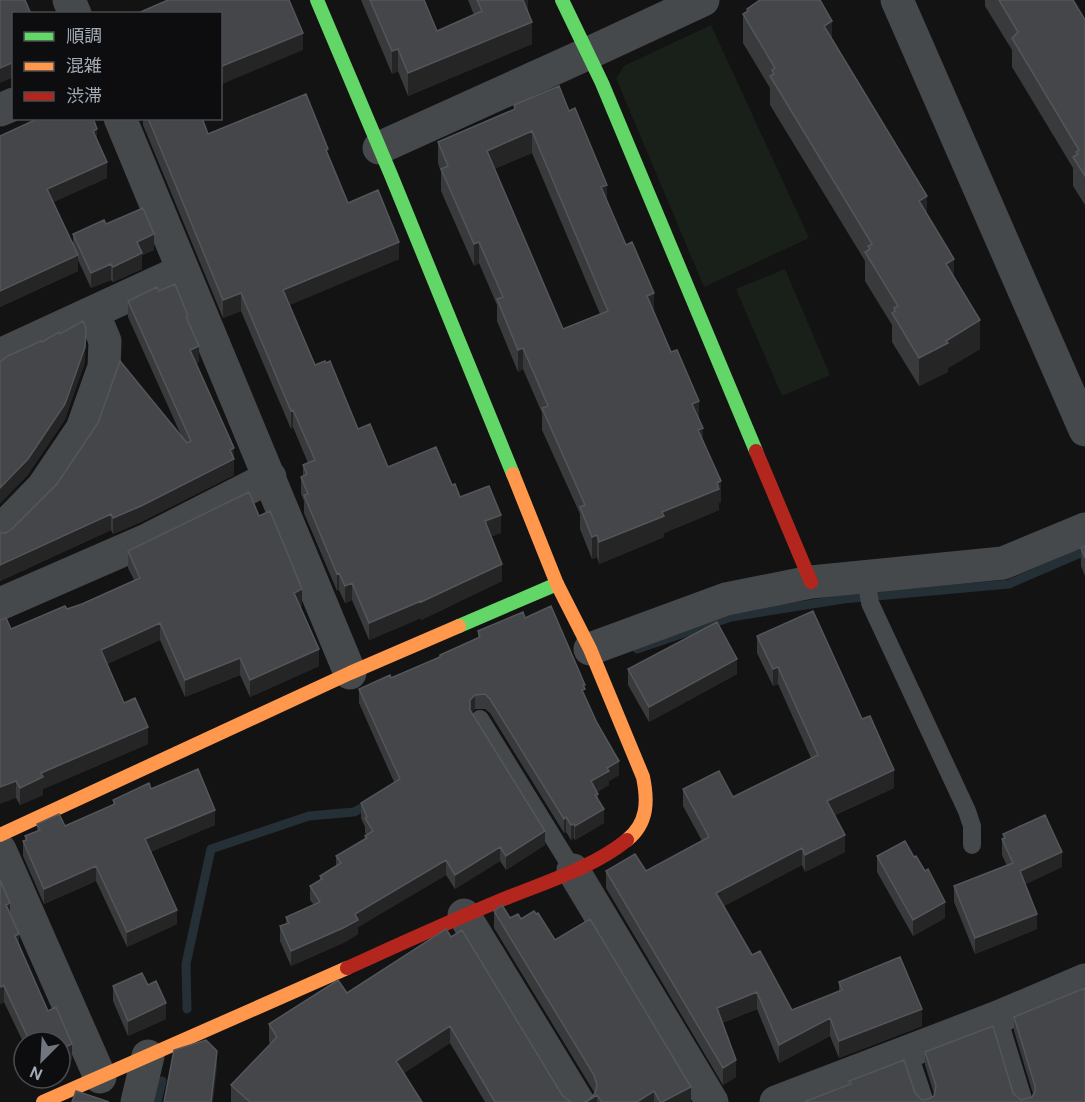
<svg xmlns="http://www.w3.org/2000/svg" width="1085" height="1102" viewBox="0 0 1085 1102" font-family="'DM Sans','Noto Sans JP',sans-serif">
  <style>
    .green { fill: #192019 }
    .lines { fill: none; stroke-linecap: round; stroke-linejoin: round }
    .stream { stroke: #253036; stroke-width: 9 }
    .lane { stroke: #46494c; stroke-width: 18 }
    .street { stroke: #46494c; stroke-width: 33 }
    .fast { stroke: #63d668; stroke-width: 14 }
    .slow { stroke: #ff974d; stroke-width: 14 }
    .jam { stroke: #b3261e; stroke-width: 14 }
    .wall { fill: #393a3c; fill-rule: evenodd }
    .shaded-wall { fill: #252526 }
    .building { fill: #444649; stroke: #53565a; stroke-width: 1.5; fill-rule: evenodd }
  </style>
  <rect width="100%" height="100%" fill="#131313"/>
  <path class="green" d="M711,25L809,238L704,287L616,78L624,66Z
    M785,269L830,375L782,396L736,289Z"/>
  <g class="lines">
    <path class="stream" d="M637,649L731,617L843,599L1009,584L1085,551
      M187,1009L186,964L211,849L309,816L354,812L369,804
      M157,1102L162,1081"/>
    <path class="lane" d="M866,577L870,603L967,811L972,826V845
      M480,719L573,870
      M998,1017L1024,1102
      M908,1051L925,1102"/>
    <path class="street" d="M69,0L75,14
      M897,0L1085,430
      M0,110L14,104
      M120,118L350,673
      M379,148L589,53L703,0
      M0,355L182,271
      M0,531L43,487L82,429L104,367L105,341L93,312
      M0,604L149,539L270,477
      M590,649L726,599L811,582L1003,563L1085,529
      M0,850L100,1077
      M573,870L712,1102
      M464,915L578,1102
      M137,1102L148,1056
      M776,1102L998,1017L1085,980"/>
    <path class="fast" d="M317,0L391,175L513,474
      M562,0L602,83L756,451
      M459,626L557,584"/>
    <path class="slow" d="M513,474L557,584L590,649L643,777C648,801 648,823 627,840
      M0,835L350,673L459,626
      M43,1102L347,968"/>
    <path class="jam" d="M756,451L811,582
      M347,968C398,945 448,922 499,901C540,884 593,868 627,840"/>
  </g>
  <path class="wall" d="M361,0H424L437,31L474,15L468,0H528V11L532,44L408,96L398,71L392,74Z
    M985,0H1074V2L1085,20V205L1073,186V168L1012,67V50L985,6Z
    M747,9L832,39L927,215L954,277L980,349L948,368V372L919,386L892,342V325L865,281V261L770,105V88L743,43V14L747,12Z
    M514,105L607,201L699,419L703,439L721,503H719V510L664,533V537L599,564L597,557L592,559L580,529V514L542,430V413L523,369L518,372L497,321V305L479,263L474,266L441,191V172L438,163V142L514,110ZM532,153L600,314L563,329L494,169Z
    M143,118H202L208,134L328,156L348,203L399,259L289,305L315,365L358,429L388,467L452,485L460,497L501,533L491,536L502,581L421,620V618L369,640L352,600L345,603L339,590L337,591L304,513V501L301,494V477L303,476V465L308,463L293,427L291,429L241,311L223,318L143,125Z
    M0,136L97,140L107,178L53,202L73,244V234L106,224L154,250L142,255V269L113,282L111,280L91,288L78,260V271L0,307Z
    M159,291L188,322L199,362L196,363L234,464V475L141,522L113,534L111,530L0,581V533H6L181,435L128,317V301Z
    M259,516L302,606L300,607L319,666L250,697L240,675L185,697L160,640L107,664L124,703L148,744L43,789V795L20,805L16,798L11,629L82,604L134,580L128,568V551Z
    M1085,546V576L1081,566V548Z
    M525,618L585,697L619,775L609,781V785L597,792L604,823L575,840L574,838L571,840L566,832L564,833L490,713L485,709H475L472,712L545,845L506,870L500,861L455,889L446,875L358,927V934L343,943L291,966L280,941V926L286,924V917L314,905L310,900V886L320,880V876L336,866V856L365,838V836L366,835L365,832V827L361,818V803L394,782L359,703V689L391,678L440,657V655L478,638V631Z
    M757,636L862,719L894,788L835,815L845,852L805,872L802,865L724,906L752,955L792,1010L839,991V982L922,1026L839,1058L830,1036L779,1063L757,1009L722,1023L736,1077L723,1085L606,888V871H646L702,841L683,806V789L733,797L811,758L778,684L773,686L757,653Z
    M628,669L737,674L649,722L628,685Z
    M151,789L215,825L150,852L177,924L127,947L96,881L44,904L23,856V841L25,840V836L37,831V824L65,826L113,805V800Z
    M1003,834L1062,867L1025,884L1037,929L975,954L954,902V886L1007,866L1002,855V839H1003Z
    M877,856L945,918L913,936L877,872Z
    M494,911L510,918L521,919L555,940L691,1102H584L588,1101L594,1094V1092L494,928Z
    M10,914L19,944L48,1011L72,1060L60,1042H24V1044L4,1002L0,1004Z
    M446,929L562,1095L569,1101L572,1102H485L450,1043L404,1073L422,1102H231V1085L270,1044L269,1041V1024L347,993Z
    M148,985L166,1019L128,1036L113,1001V986Z
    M1014,1017L1085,1102H804L849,1085V1081L915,1093L922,1100L929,1099L934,1096V1094L925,1065V1052L1013,1093L1021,1100L1032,1097L1033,1094L1014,1031Z"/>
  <path class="shaded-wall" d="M522,0H528V17Z
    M832,21V50L824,26Z
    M532,22V44L408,96V73Z
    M303,33V50L220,85V67Z
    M398,49V71L392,74V51Z
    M14,62V77L0,83V68Z
    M97,129V145L93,131Z
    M532,131V153L487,172V151Z
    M107,162V178L47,205V189Z
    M607,185V206L601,187Z
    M927,196V225L919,201Z
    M154,234V250L142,255V269L113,282V267L137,242Z
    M399,242V259L283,308V290Z
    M479,242V263L474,266V244Z
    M78,255V271L0,307V291Z
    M954,259V288L946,264Z
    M111,264V280L91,288V273Z
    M241,293V311L223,318V300Z
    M654,293V315L647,296Z
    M980,320V349L948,368V372L919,386V358Z
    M86,328L85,363L65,420L28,475L0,504V488Z
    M199,346V362L190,366V350Z
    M523,348V369L518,372V350Z
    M699,401V422L692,404Z
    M293,410V427L291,429V411Z
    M703,428V449L698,430Z
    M234,448V475L141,522L113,534V518Z
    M721,481V503H719V510L664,533V537L599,564V542L662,512Z
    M111,514V530L0,581V565Z
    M501,515V533L485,539V521Z
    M597,535V557L592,559V537Z
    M502,564V581L421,620V602Z
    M339,573V590L337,591V574Z
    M352,583V600L345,603V586Z
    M302,589V606L294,610V593Z
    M421,601V618L369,640V623Z
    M160,623V640L101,667V650Z
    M319,649V666L250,697V680Z
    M240,658V675L185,697V680Z
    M737,659V674L649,722V707Z
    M778,667V684L773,686V669Z
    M475,695V709L470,714V700Z
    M148,727V744L43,789V795L20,805V788L41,773Z
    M619,761V775L609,781V785L591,796V781L607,768Z
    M894,770V788L827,818V801Z
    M16,781V798L0,804V787Z
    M604,809V823L575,840V826Z
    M215,810V825L145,854V839Z
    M566,817V832L564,833V819Z
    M574,824V838L571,840V825Z
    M545,831V845L506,870V856Z
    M845,835V852L805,872V855Z
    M500,847V861L455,889V875Z
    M802,848V865L716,910V893Z
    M1062,852V867L1020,887V871Z
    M446,860V875L358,927V934L343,943L291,966V951Z
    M96,866V881L44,904V889Z
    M945,902V918L913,936V920Z
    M10,903V919L6,905Z
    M177,910V924L127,947V932Z
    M1037,914V929L975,954V938Z
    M19,934V951L15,936Z
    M4,986V1002L0,1004V987Z
    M757,992V1009L717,1025V1008Z
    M166,1003V1019L128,1036V1021Z
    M922,1009V1026L839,1058V1041Z
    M830,1018V1036L779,1063V1045Z
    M450,1026V1043L396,1078V1061Z
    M72,1044V1060L60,1066V1050Z
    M217,1051V1068L213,1102H211Z
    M736,1060V1077L723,1085V1068Z
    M691,1087V1102H662Z
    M654,1091V1102H637Z
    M597,1095V1102H586Z"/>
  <path class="building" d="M0,0H25L31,14H14V62L0,68Z
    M168,0H289L303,33L220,67V14H136Z
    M370,0H424L437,31L482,11L477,0H523L532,22L408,73L398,49L392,51Z
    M760,0H820L832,21L824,26L927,196L919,201L954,259L946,264L980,320L946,341L948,343L919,358L892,313L895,311L894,308L898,306L865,252L870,249L868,246L872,244L770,76L774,74L772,70L775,68L743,14L748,11L747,9Z
    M999,0H1073L1085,20V176L1073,157L1078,154L1076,152L1079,150L1012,38L1018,32Z
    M559,86L569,111L575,108L607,185L601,187L626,245L632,242L654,293L647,296L671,352L677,350L699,401L692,404L703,428L698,430L721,481L717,483L719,489L662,512L664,516L599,542L597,535L592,537L580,507L585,505L542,408L548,406L523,348L518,350L497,299L503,297L479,242L474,244L441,169L448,166L438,142L515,109L514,105ZM532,131L608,311L563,329L487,151Z
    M306,94L328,149L326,150L348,203L378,190L399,242L283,290L315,365L325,361L326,363L330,361L358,429L370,424L388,467L436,447L452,485L455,484L460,497L489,486L501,515L485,521L502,564L421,602V601L369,623L352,583L345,586L339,573L337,574L304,495L308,494L301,477L307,474L303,465L315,460L293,410L291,411L241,293L223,300L148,118H202L208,134Z
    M39,118H93L97,129L93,131L107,162L47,189L78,255L0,291V136Z
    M143,208L154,234L137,242L142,253L113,267L111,264L91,273L73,234L104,220L106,224Z
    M175,284L188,316L186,317L199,346L190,350L234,448L230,450L234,459L141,506L113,518L111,514L0,565V533H6L13,528L57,484L98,423L120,361L187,443L191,441L128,301L157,287L159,291Z
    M83,321L86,328L85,347L65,404L28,459L0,488V362L8,356L41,341L42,342L59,332L60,334Z
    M249,492L259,516L270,511L302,589L294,593L319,649L250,680L240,658L185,680L160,623L101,650L124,703L135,698L148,727L41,773L43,777L20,788L16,781L0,787V620L6,618L11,629L65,606L67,609L82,604L140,578L128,551Z
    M1085,546V558L1081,548Z
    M551,606L585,685H583L585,689L582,690L597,723L619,761L607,768L609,771L591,781L598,794L595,795L604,809L575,826L574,824L571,825L566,817L564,819L490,699L485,694L475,695L470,700V710L545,831L506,856L500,847L455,875L446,860L355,914L358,920L343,928L291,951L280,926L289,923L286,917L320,902L310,886L322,879L320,876L341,863L336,856L367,838L365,836L373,831L365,818L367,817L361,803L400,779L359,689L390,675L391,678L440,657V655L480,637L478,631L523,612L525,618Z
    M813,611L862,719L870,716L894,770L827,801L845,835L805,855L802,848L716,893L752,955L760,951L792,1010L842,990L839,982L900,957L922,1009L839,1041L830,1018L779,1045L757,992L717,1008L736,1060L723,1068L606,871L635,854L646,871L709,837L683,789L719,771L733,797L818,755L778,667L773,669L757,636Z
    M717,622L737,659L649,707L628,669Z
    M198,769L215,810L145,839L177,910L127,932L96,866L44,889L23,841L27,840L25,836L40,830L37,824L59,814L65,826L115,804L113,800L149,783L151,789Z
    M1045,815L1062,852L1020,871L1037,914L975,938L954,886L1013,863L1002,839L1005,838L1003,834Z
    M905,841L914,857L916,856L925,871L928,869L945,902L913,920L877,856Z
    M0,880L10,903L6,905L19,934L15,936L48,1011L56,1007L72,1044L60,1050V1042H30L4,986L0,987Z
    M502,905L510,918L518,914L521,919L534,911L536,914L538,913L555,940L590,919L691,1087L662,1102H660L654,1091L637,1102H602L597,1095L586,1102H584L588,1101L595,1093L597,1085L594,1075L494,911Z
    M446,929L451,937L462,930L562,1095L569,1101L572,1102H495L450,1026L396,1061L422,1102H250L231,1085L277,1037L269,1024L338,980L347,993Z
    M142,973L148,985L156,981L166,1003L128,1021L113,986Z
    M1085,988V1102H804L851,1084L849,1081L904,1060L915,1093L922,1100L929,1099L934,1096L936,1086L925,1052L993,1026L1013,1093L1021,1100L1032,1097L1035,1092V1086L1014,1017Z
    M206,1040L217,1051L211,1102H164L174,1050Z
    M76,1091L109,1102H72Z"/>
  <rect x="12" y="12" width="210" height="108" fill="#0d0d0f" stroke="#494c52" stroke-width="1.5"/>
  <rect x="24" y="32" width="30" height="9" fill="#63d668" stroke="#494c52" stroke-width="1.5"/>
  <text x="66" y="42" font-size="18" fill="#a2abb6">順調</text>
  <rect x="24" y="62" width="30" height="9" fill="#ff974d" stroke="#494c52" stroke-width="1.5"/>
  <text x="66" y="72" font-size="18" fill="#a2abb6">混雑</text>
  <rect x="24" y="92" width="30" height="9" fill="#b3261e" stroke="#494c52" stroke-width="1.5"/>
  <text x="66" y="102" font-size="18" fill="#a2abb6">渋滞</text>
  <g transform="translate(42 1060) rotate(204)"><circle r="28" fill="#0d0d0f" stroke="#494c52" stroke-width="1.5"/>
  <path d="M0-4.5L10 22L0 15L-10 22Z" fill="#70767d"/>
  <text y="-9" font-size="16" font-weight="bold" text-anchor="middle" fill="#a2abb6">N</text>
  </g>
</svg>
